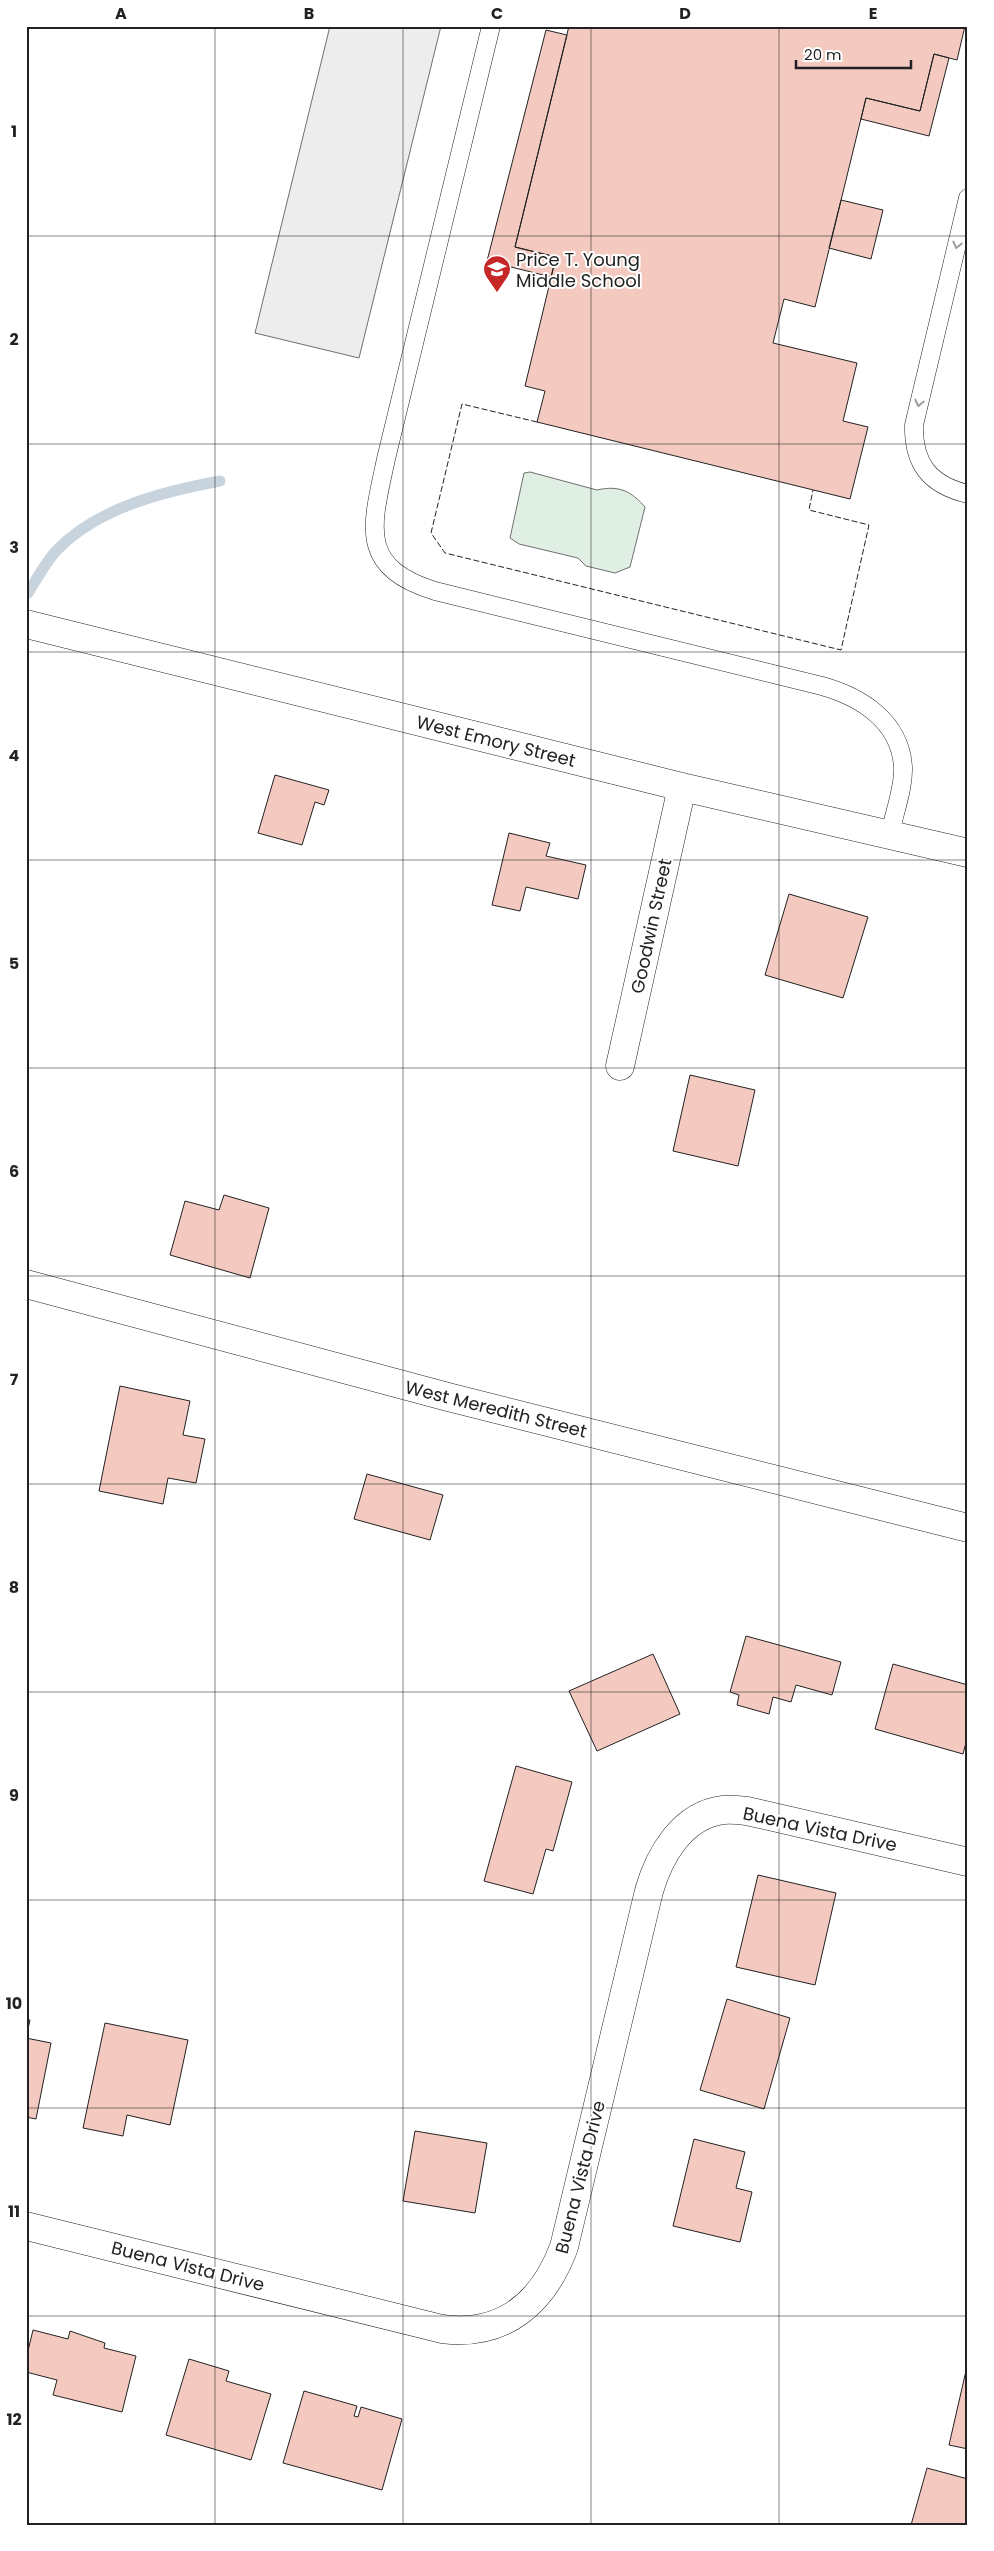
<svg xmlns="http://www.w3.org/2000/svg" width="994" height="2551" viewBox="0 0 994 2551" font-family="Poppins,sans-serif">
  <style>
    .green { fill: #e0efe3; stroke: #6f6f6f }
    .parking { fill: #ededed; stroke: #6f6f6f }
    .lines { fill: none; stroke-linecap: round; stroke-linejoin: round }
    .stream { stroke: #c7d3dd; stroke-width: 11 }
    .building { fill: #f3c9c0; stroke: #222 }
    .service-casing { stroke: #222; stroke-width: 19 }
    .minor-casing { stroke: #222; stroke-width: 29 }
    .service { stroke: #fff; stroke-width: 18 }
    .minor { stroke: #fff; stroke-width: 28 }
    .fence { stroke: #222; stroke-width: 1; stroke-dasharray: 6 2.5; stroke-linecap: butt }
    .oneway { stroke: #9c9c9c }
    .grid { fill: none; stroke: #222; stroke-width: 1; stroke-opacity: 0.55 }
    .labels { text-anchor: middle; dominant-baseline: central; stroke-width: 4; stroke-linejoin: round; paint-order: stroke }
    .poi-label { font-size: 18px; fill: #222; stroke: #fff; text-anchor: start }
    .street-label { font-size: 18px; fill: #222; stroke: #fff }
    .neatline { fill: none; stroke: #222; stroke-width: 2 }
    .grid-label { font-size: 16px; text-anchor: middle; font-weight: bold; fill: #222 }
  </style>
  <rect width="100%" height="100%" fill="#fff"/>
  <path class="green" d="M530,472L597,490C619,485 631,491 645,507L630,567L615,573L586,566L578,558L519,544L510,538L524,473Z"/>
  <path class="parking" d="M330,26H441L359,358L255,333Z"/>
  <g class="lines">
    <path class="stream" d="M28,593C37,579 46,561 58,549C99,507 166,491 220,481"/>
  </g>
  <path class="building" d="M569,26H965L957,60L934,54L920,111L866,98L815,307L784,299L773,343L857,363L843,421L868,427L850,499L537,422L545,391L525,386L556,257L515,247Z
    M546,30L567,35L515,247L556,257L551,277L487,261Z
    M934,54L949,58L929,136L861,119L866,98L920,111Z
    M841,200L883,210L871,259L829,248Z
    M275,775L329,790L324,805L315,802L302,845L258,833Z
    M509,833L550,843L546,856L586,865L578,899L526,887L520,911L492,905Z
    M789,894L868,917L843,998L765,975Z
    M690,1075L755,1090L738,1166L673,1151Z
    M224,1195L269,1208L250,1278L170,1255L185,1201L219,1210Z
    M120,1386L190,1401L183,1435L205,1439L196,1483L168,1478L163,1504L99,1491Z
    M367,1474L443,1495L430,1540L354,1519Z
    M746,1636L841,1662L832,1695L796,1685L791,1702L773,1697L769,1714L737,1705L739,1695L730,1692Z
    M653,1654L680,1714L597,1751L569,1691Z
    M893,1664L968,1685V1735L963,1754L875,1729Z
    M516,1766L572,1782L553,1851L546,1849L533,1894L484,1881Z
    M758,1875L836,1893L815,1985L736,1967Z
    M727,1999L790,2018L764,2109L700,2090Z
    M26,2020H30L26,2038L51,2043L36,2119L26,2117Z
    M105,2023L188,2040L170,2125L127,2115L123,2136L83,2128Z
    M415,2131L487,2143L475,2213L403,2201Z
    M694,2139L745,2152L736,2188L752,2192L740,2242L673,2226Z
    M33,2330L68,2339L70,2331L105,2343L104,2348L136,2356L122,2412L53,2395L57,2380L26,2372V2359Z
    M189,2359L229,2371L226,2381L271,2394L251,2460L166,2435Z
    M968,2362V2449L949,2445Z
    M304,2391L357,2406L354,2416L358,2417L361,2407L402,2419L382,2490L283,2463Z
    M927,2468L968,2479V2525H911Z"/>
  <g class="lines">
    <g class="service-casing">
      <path id="service" d="M491,26L386,459C372,525 357,567 435,591L822,686C861,697 900,721 903,767C904,788 894,813 890,834
        M968,198L914,425C913,464 930,485 968,494"/>
    </g>
    <g class="minor-casing">
      <path id="minor" d="M26,624L682,787L968,853
        M620,1066L682,787
        M26,1284L448,1397L968,1528
        M26,2226L442,2329C504,2337 543,2303 564,2247L649,1891C659,1856 682,1815 723,1810C731,1809 739,1810 747,1811L968,1862"/>
    </g>
    <use href="#service" class="service"/>
    <use href="#minor" class="minor"/>
    <path class="fence" d="M537,422L462,404L431,533L445,553L841,650L869,525L809,510L813,490"/>
  </g>
  <defs><path id="oneway-chevron" d="M-2-3.5L2.5 0L-2 3.5" fill="none" stroke-width="1.6" stroke-linecap="round" stroke-linejoin="round" transform="scale(1.25)"/></defs>
  <g class="oneway">
    <use href="#oneway-chevron" transform="translate(957 245) rotate(103)"/>
    <use href="#oneway-chevron" transform="translate(919 403) rotate(103)"/>
  </g>
  <path class="grid" d="M215,26V2525M403,26V2525M591,26V2525M779,26V2525M26,236H968M26,444H968M26,652H968M26,860H968M26,1068H968M26,1276H968M26,1484H968M26,1692H968M26,1900H968M26,2108H968M26,2316H968"/>
  <defs>
    <g id="school-pin" transform="scale(1.4375)"><path d="M0 17L-7.5 6A9.5 9.5 0 1 1 7.5 6Z" fill="#c62828" stroke="#fff"/><path d="M0-5L7-2L0 1L-7-2ZM-4 1L0 2.5L4 1V4Q0 6-4 4Z" fill="#fff"/></g>
  </defs>
  <g fill-rule="evenodd">
    <use href="#school-pin" x="497" y="269"/>
  </g>
  <g class="labels">
    <g class="poi-label">
      <text x="516" y="259">Price T. Young<tspan x="516" dy="21">Middle School</tspan></text>
    </g>
    <g class="street-label">
      <text transform="translate(496 741) rotate(14)">West Emory Street</text>
      <text transform="translate(651 926) rotate(-78)">Goodwin Street</text>
      <text transform="translate(496 1409) rotate(14)">West Meredith Street</text>
      <text transform="translate(820 1829) rotate(12)">Buena Vista Drive</text>
      <text transform="translate(580 2177) rotate(-76)">Buena Vista Drive</text>
      <text transform="translate(188 2266) rotate(14)">Buena Vista Drive</text>
    </g>
  </g>
  <rect width="994" height="2551" fill="none" stroke="#ffffff" stroke-width="55"/>
  <path d="M796 60v8h115v-8" fill="none" stroke="#222222" stroke-width="2.5"/>
  <text x="804" y="60" font-size="15" fill="#222222" stroke="#ffffff" stroke-width="4" paint-order="stroke">20 m</text>
  <rect x="28" y="28" width="938" height="2496" class="neatline"/>
  <g class="grid-label">
    <text x="121" y="19">A</text>
    <text x="309" y="19">B</text>
    <text x="497" y="19">C</text>
    <text x="685" y="19">D</text>
    <text x="873" y="19">E</text>
    <text x="14" y="137">1</text>
    <text x="14" y="345">2</text>
    <text x="14" y="553">3</text>
    <text x="14" y="761">4</text>
    <text x="14" y="969">5</text>
    <text x="14" y="1177">6</text>
    <text x="14" y="1385">7</text>
    <text x="14" y="1593">8</text>
    <text x="14" y="1801">9</text>
    <text x="14" y="2009">10</text>
    <text x="14" y="2217">11</text>
    <text x="14" y="2425">12</text>
  </g>
</svg>
